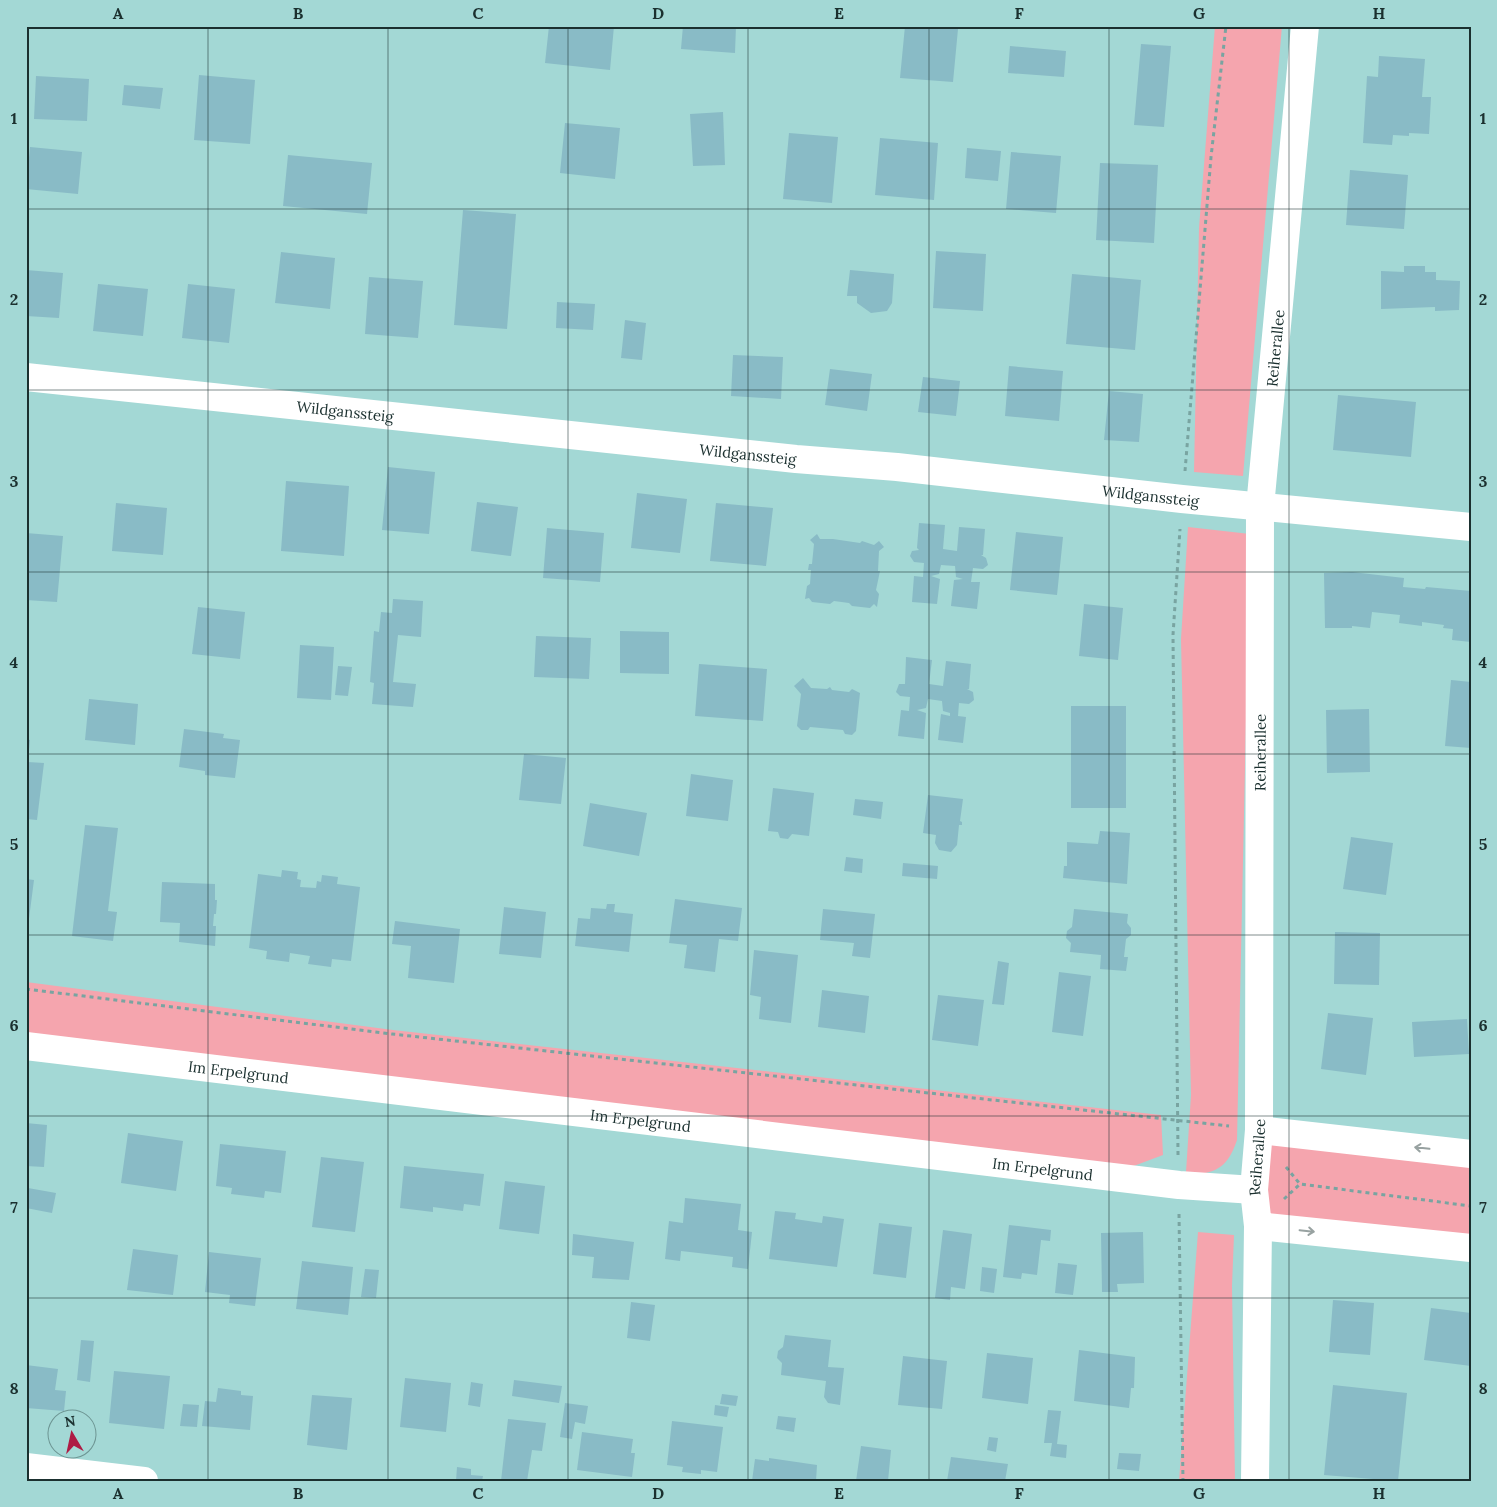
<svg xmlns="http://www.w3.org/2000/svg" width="1497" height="1507" viewBox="0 0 1497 1507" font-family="Lora,serif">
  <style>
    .green { fill: #f5a5ae }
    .building { fill: #89bbc6 }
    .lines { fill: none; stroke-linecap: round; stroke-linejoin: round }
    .path { stroke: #79a4a1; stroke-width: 3; stroke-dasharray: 4 4; stroke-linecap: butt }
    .minor { stroke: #fff; stroke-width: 28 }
    .oneway { stroke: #98a2a1 }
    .grid { fill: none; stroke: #1b302f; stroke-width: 1; stroke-opacity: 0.55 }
    .labels { text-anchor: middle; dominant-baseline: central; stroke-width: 4; stroke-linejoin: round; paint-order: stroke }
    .street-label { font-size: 15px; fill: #1b302f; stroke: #a3d8d5 }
    .neatline { fill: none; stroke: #1b302f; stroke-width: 2 }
    .grid-label { font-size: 16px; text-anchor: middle; font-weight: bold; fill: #1b302f }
  </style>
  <rect width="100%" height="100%" fill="#a3d8d5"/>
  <path class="green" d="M1215,26H1282L1243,476L1194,472L1199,228Z
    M1188,527L1250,534L1237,1140C1228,1166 1218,1173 1191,1175L1186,1172L1191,1095L1181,639Z
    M26,982L393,1030L1161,1115L1163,1155L1131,1167L26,1035Z
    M1259,1130L1471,1154V1248L1258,1226Z
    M1198,1232L1234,1235L1232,1286L1235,1481H1179Z"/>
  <path class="building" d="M549,26H614L610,70L545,63Z
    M683,26H736L735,53L681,49Z
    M905,26L958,29L953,82L900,78Z
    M1141,44L1171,46L1164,127L1134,125Z
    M1010,46L1066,51L1064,77L1008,73Z
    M1379,56L1425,59L1422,97H1431L1429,134L1409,133V136L1393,135L1392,145L1363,143L1367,76L1378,77Z
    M199,75L255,80L250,144L194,140Z
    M36,76L89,79L87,121L34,119Z
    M124,85L163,88L160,109L122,105Z
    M723,112L725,165L693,166L690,114Z
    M565,123L620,128L615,179L560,173Z
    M789,133L838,137L832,203L783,199Z
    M880,138L938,143L934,200L875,195Z
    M30,147L82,152L78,194L26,189Z
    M967,148L1001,151L998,181L965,178Z
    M1011,152L1061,156L1056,213L1006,209Z
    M288,155L372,163L367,214L283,206Z
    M1100,163L1158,165L1154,243L1096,240Z
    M1350,170L1408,175L1404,229L1346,225Z
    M463,210L516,214L507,329L454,325Z
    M936,251L986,254L983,311L933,308Z
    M281,252L335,258L330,309L275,303Z
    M1404,266H1425V272H1436V280L1460,281L1459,310L1435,311V307L1381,309V271L1404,272Z
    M26,270L63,273L59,318L26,316Z
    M850,270L894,274L892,303L887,311L871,313L857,303V296H847Z
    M1072,274L1141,280L1135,350L1066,344Z
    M369,277L423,281L418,338L365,334Z
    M98,284L148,289L143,336L93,331Z
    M188,284L235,289L229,343L182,338Z
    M557,302L595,304L593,330L556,328Z
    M625,320L646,323L642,360L621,358Z
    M733,355L783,357L781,399L731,396Z
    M1009,366L1063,371L1059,421L1005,416Z
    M830,369L872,374L867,411L825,405Z
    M923,377L960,381L956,416L918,412Z
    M1109,391L1143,394L1139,442L1104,440Z
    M1338,395L1416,402L1411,457L1333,450Z
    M388,467L435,472L429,534L382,530Z
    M286,481L349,486L344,556L281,551Z
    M637,493L687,499L680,553L631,548Z
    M477,502L518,507L511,556L471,551Z
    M116,503L167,508L163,555L112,551Z
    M716,503L773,508L766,566L710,561Z
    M919,523L945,525L943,549L957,551L959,527L985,529L983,555H981L986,558L988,565L983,569L973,568L971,582H980L977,609L951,606L954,580L963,579L956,577L955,566L941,565L939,574L931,576L940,579L937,604L912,602L914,576L923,577L924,563L914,562L910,556L912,551L919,550L917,548Z
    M547,528L604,533L600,582L543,578Z
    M1016,532L1063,537L1057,595L1010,590Z
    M26,533L63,536L57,602L26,600Z
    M817,534L820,539H833L860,543L862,541L874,545L879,541L884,547L879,551L878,571H880L876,590L879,594L877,607L874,604L870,608L852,606L849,603L834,601L830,604L812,602L809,598L805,599L807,586L810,584L811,570H808L809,564H812L814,544L810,540Z
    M1352,572L1404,578L1403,587L1425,589L1426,587L1471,591V642L1452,640L1453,629L1443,628L1444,625L1422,622V626L1399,623L1400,615L1372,612L1370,628L1352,626V628H1325L1324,573Z
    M393,599L423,601L421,637L398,635L393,682L416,684L413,707L372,704L374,683L370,682L374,631L379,632L381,612L392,613Z
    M1084,604L1123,608L1118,660L1079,656Z
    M198,607L245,612L240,659L192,654Z
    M620,631L669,632V674L620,673Z
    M536,636L591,638L589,679L534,677Z
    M300,645L334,647L331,700L297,698Z
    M906,657L932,660L929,684L943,686L946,661L971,664L969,689H967L973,692L974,700L969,704L959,703L958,716L966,717L963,743L938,740L941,714L950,716V713L943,711L942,701L928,699L926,708L917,710L926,713L924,739L898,736L901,710L909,711L910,697L900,696L896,692L899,684H905Z
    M699,664L767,669L763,721L695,716Z
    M338,666L352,667L348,696L335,695Z
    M803,678L811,688L827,689L830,687L832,690L849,692L852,689L860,693L856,731L852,735L845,734L843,730L810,727L808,730H801L797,726L801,694L794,686Z
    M1451,680L1471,682V748L1445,746Z
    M89,699L138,704L135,745L85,740Z
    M1071,706H1126V808H1071Z
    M1369,709L1370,772L1327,773L1326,710Z
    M184,729L224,734L223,738L240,740L235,778L205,775V771L179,767Z
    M26,739L30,740L28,762L44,763L37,820L26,819Z
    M524,754L566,758L561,804L519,800Z
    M691,774L733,780L728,821L686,816Z
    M773,788L814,793L809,836L792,834L788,839L780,838L778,832L768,831Z
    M928,795L963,799L960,821L962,822V825H959L957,845L951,852L939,850L935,843L936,835L923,833Z
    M855,799L883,802L881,819L853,815Z
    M590,803L647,813L639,856L583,846Z
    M85,825L118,828L108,911L117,912L113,941L72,936Z
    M1100,831L1130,833L1127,884L1063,878L1064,866H1067V842L1098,844Z
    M1351,837L1393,843L1386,895L1343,889Z
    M846,857L863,859L862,873L844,871Z
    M903,863L938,866L937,879L902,876Z
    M282,870L298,872L297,879L301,880L300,887L316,888L317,881L321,882L322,875L338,877L337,884L360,887L351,961L332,959L331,967L308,964L310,956L290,953L289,962L266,959L267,951L249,948L258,874L281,877Z
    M26,879L34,880L27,934H26Z
    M162,882L215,884V900H217L216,914H214L213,926H216L215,946L179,942L180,923L160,922Z
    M675,899L742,908L738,941L719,939L715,972L684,968L687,945L669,943Z
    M607,904H615L614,912L633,914L629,952L575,946L578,918L590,919L591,908L606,909Z
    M504,907L546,912L541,958L499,954Z
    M823,909L875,914L870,958L852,956L854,943L820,940Z
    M1074,909L1128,914L1127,923L1131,928V935L1126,939L1124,957H1128L1126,971L1100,969L1101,955L1070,952L1071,943L1066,938L1067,931L1072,927Z
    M395,921L460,929L454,983L408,978L411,946L392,944Z
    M1335,932L1380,933L1379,985L1334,984Z
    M754,950L798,955L791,1023L759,1019L761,997L750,995Z
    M998,961L1009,963L1004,1005L992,1004Z
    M1059,972L1091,976L1083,1036L1052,1032Z
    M822,990L869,996L865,1033L818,1027Z
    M938,995L984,1000L978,1046L932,1040Z
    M1328,1013L1373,1018L1366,1075L1321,1069Z
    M1467,1019L1469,1054L1414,1057L1412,1022Z
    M26,1123L47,1125L44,1167L26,1166Z
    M128,1133L183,1141L176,1191L121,1183Z
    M220,1144L286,1151L281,1193L265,1191L264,1198L231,1194L232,1188L216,1186Z
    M321,1157L364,1162L355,1232L312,1227Z
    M404,1166L484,1174L480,1206L464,1204L463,1211L433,1207V1212L400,1208Z
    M505,1181L545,1186L539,1234L499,1229Z
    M28,1188L56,1193L52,1213L26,1208Z
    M685,1198L741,1204L738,1230L752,1232L748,1269L732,1267L733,1257L681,1251L680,1261L665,1259L669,1221L683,1223Z
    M775,1211L796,1213L795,1219L822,1223L823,1216L844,1219L837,1267L769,1259Z
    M879,1223L912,1227L906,1278L873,1274Z
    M1009,1225L1051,1230L1050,1241L1041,1240L1037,1275L1022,1273L1021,1279L1003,1277Z
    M943,1230L972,1234L965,1289L951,1287L950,1300L935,1298Z
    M1143,1232L1144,1283L1117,1284L1118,1292H1102L1101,1233Z
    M573,1234L634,1242L629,1280L592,1278L594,1257L572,1255Z
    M133,1249L178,1255L173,1295L127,1290Z
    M209,1252L261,1258L255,1306L229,1303L230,1295L205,1292Z
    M302,1261L353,1267L348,1315L296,1309Z
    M1058,1263L1077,1265L1073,1295L1055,1293Z
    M982,1267L997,1269L994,1293L980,1291Z
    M365,1269L379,1270L376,1298L361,1297Z
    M1333,1300L1374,1303L1370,1355L1329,1352Z
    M631,1302L655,1305L650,1341L627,1338Z
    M1431,1308L1471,1313V1366L1424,1360Z
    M785,1335L831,1340L828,1367L844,1368L840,1405L828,1403L824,1397L826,1381L781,1375L782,1363L777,1358L778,1351L783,1347Z
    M81,1340L94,1341L90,1382L77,1380Z
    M1079,1350L1135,1357L1134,1388H1131L1129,1408L1074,1401Z
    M987,1353L1033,1358L1028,1404L982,1398Z
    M903,1356L947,1361L942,1409L898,1405Z
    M26,1365L58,1369L55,1390L66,1391L64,1411L26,1408Z
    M114,1371L170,1376L164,1429L109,1423Z
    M405,1378L451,1383L446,1432L400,1427Z
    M514,1380L562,1386L559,1403L512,1396Z
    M471,1382L483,1384L480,1407L468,1405Z
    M1333,1385L1407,1393L1398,1481L1324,1475Z
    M218,1388L241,1391V1395L253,1396L250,1430L202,1426L205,1401L216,1402Z
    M722,1394L738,1396L736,1406L720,1404Z
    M312,1395L352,1398L347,1450L307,1445Z
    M565,1403L588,1406L585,1424L575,1422L572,1439L560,1437Z
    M183,1404L199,1405L197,1427L180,1426Z
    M715,1405L729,1407L727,1417L714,1415Z
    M1048,1410L1061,1411L1057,1444L1067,1445L1066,1458L1050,1456L1052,1443H1044Z
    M778,1416L796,1418L794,1432L776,1429Z
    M508,1419L546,1423L542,1451L532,1450L527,1481H501Z
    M672,1421L723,1427L717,1472L701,1470V1474L682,1472L683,1467L667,1465Z
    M582,1432L633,1439L631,1453H635L632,1477L577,1470Z
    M989,1437L998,1438L996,1452L987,1450Z
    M861,1446L891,1450L888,1481H856Z
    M1119,1453L1141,1454L1139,1471L1117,1469Z
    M951,1457L1008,1464L1005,1481H947Z
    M769,1458L817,1465L816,1481H752L755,1459L769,1461Z
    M457,1467L471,1469V1475L483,1476L482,1481H456Z"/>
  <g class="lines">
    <path class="path" d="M1185,471L1211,157L1226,26
      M26,989L392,1034L1229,1126
      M1178,1155L1173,635L1180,529
      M1286,1167L1300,1184L1471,1206
      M1284,1199L1300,1184
      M1179,1214L1183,1481"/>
    <g class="minor">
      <path id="s1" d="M26,377L796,459L897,467L1182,499L1471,527"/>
      <path id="s2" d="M26,1046L1179,1185L1254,1190"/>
      <path d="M1259,1130L1471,1154"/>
      <path d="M1258,1226L1471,1248"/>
      <path d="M26,1467L144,1481"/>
      <path id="s3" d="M1255,1481L1258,1226L1254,1190L1259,1130L1260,507L1305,26"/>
    </g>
  </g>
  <defs><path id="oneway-shaft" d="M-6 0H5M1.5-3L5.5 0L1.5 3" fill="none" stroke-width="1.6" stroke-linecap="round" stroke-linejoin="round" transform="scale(1.25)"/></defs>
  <g class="oneway">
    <use href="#oneway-shaft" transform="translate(1422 1148) rotate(-174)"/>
    <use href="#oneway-shaft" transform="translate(1307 1231) rotate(6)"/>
  </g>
  <path class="grid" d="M208,26V1481M388,26V1481M568,26V1481M748,26V1481M929,26V1481M1109,26V1481M1289,26V1481M26,209H1471M26,390H1471M26,572H1471M26,754H1471M26,935H1471M26,1116H1471M26,1298H1471"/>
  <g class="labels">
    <g class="street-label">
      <text stroke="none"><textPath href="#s3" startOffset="1134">Reiherallee</textPath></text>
      <text stroke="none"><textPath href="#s1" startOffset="321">Wildganssteig</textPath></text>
      <text stroke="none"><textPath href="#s1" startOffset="726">Wildganssteig</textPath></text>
      <text stroke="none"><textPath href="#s1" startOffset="1131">Wildganssteig</textPath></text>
      <text stroke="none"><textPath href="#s3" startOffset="729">Reiherallee</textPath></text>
      <text stroke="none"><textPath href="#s2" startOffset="214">Im Erpelgrund</textPath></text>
      <text stroke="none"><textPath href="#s2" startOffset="619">Im Erpelgrund</textPath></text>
      <text stroke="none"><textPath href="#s3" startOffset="324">Reiherallee</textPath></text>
      <text stroke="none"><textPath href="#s2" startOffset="1024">Im Erpelgrund</textPath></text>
    </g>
  </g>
  <rect width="1497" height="1507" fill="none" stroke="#a3d8d5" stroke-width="55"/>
  <g transform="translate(72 1434) rotate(351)"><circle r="24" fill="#a3d8d5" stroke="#6d9593"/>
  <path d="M0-4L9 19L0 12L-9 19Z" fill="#ae1b44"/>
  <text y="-8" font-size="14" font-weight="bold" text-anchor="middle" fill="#1b302f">N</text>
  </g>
  <rect x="28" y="28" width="1442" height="1452" class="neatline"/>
  <g class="grid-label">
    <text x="118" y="19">A</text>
    <text x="298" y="19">B</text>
    <text x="478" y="19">C</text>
    <text x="658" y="19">D</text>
    <text x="839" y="19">E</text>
    <text x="1019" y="19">F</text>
    <text x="1199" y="19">G</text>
    <text x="1379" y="19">H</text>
    <text x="14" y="124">1</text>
    <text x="1483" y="124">1</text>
    <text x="14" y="305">2</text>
    <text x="1483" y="305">2</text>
    <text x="14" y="487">3</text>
    <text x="1483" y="487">3</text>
    <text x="14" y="668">4</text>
    <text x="1483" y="668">4</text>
    <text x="14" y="850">5</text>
    <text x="1483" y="850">5</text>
    <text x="14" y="1031">6</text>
    <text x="1483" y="1031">6</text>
    <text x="14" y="1213">7</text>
    <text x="1483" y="1213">7</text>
    <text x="14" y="1394">8</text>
    <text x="1483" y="1394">8</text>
    <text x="118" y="1499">A</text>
    <text x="298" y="1499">B</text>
    <text x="478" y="1499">C</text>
    <text x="658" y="1499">D</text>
    <text x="839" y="1499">E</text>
    <text x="1019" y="1499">F</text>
    <text x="1199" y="1499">G</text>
    <text x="1379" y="1499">H</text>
  </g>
</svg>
